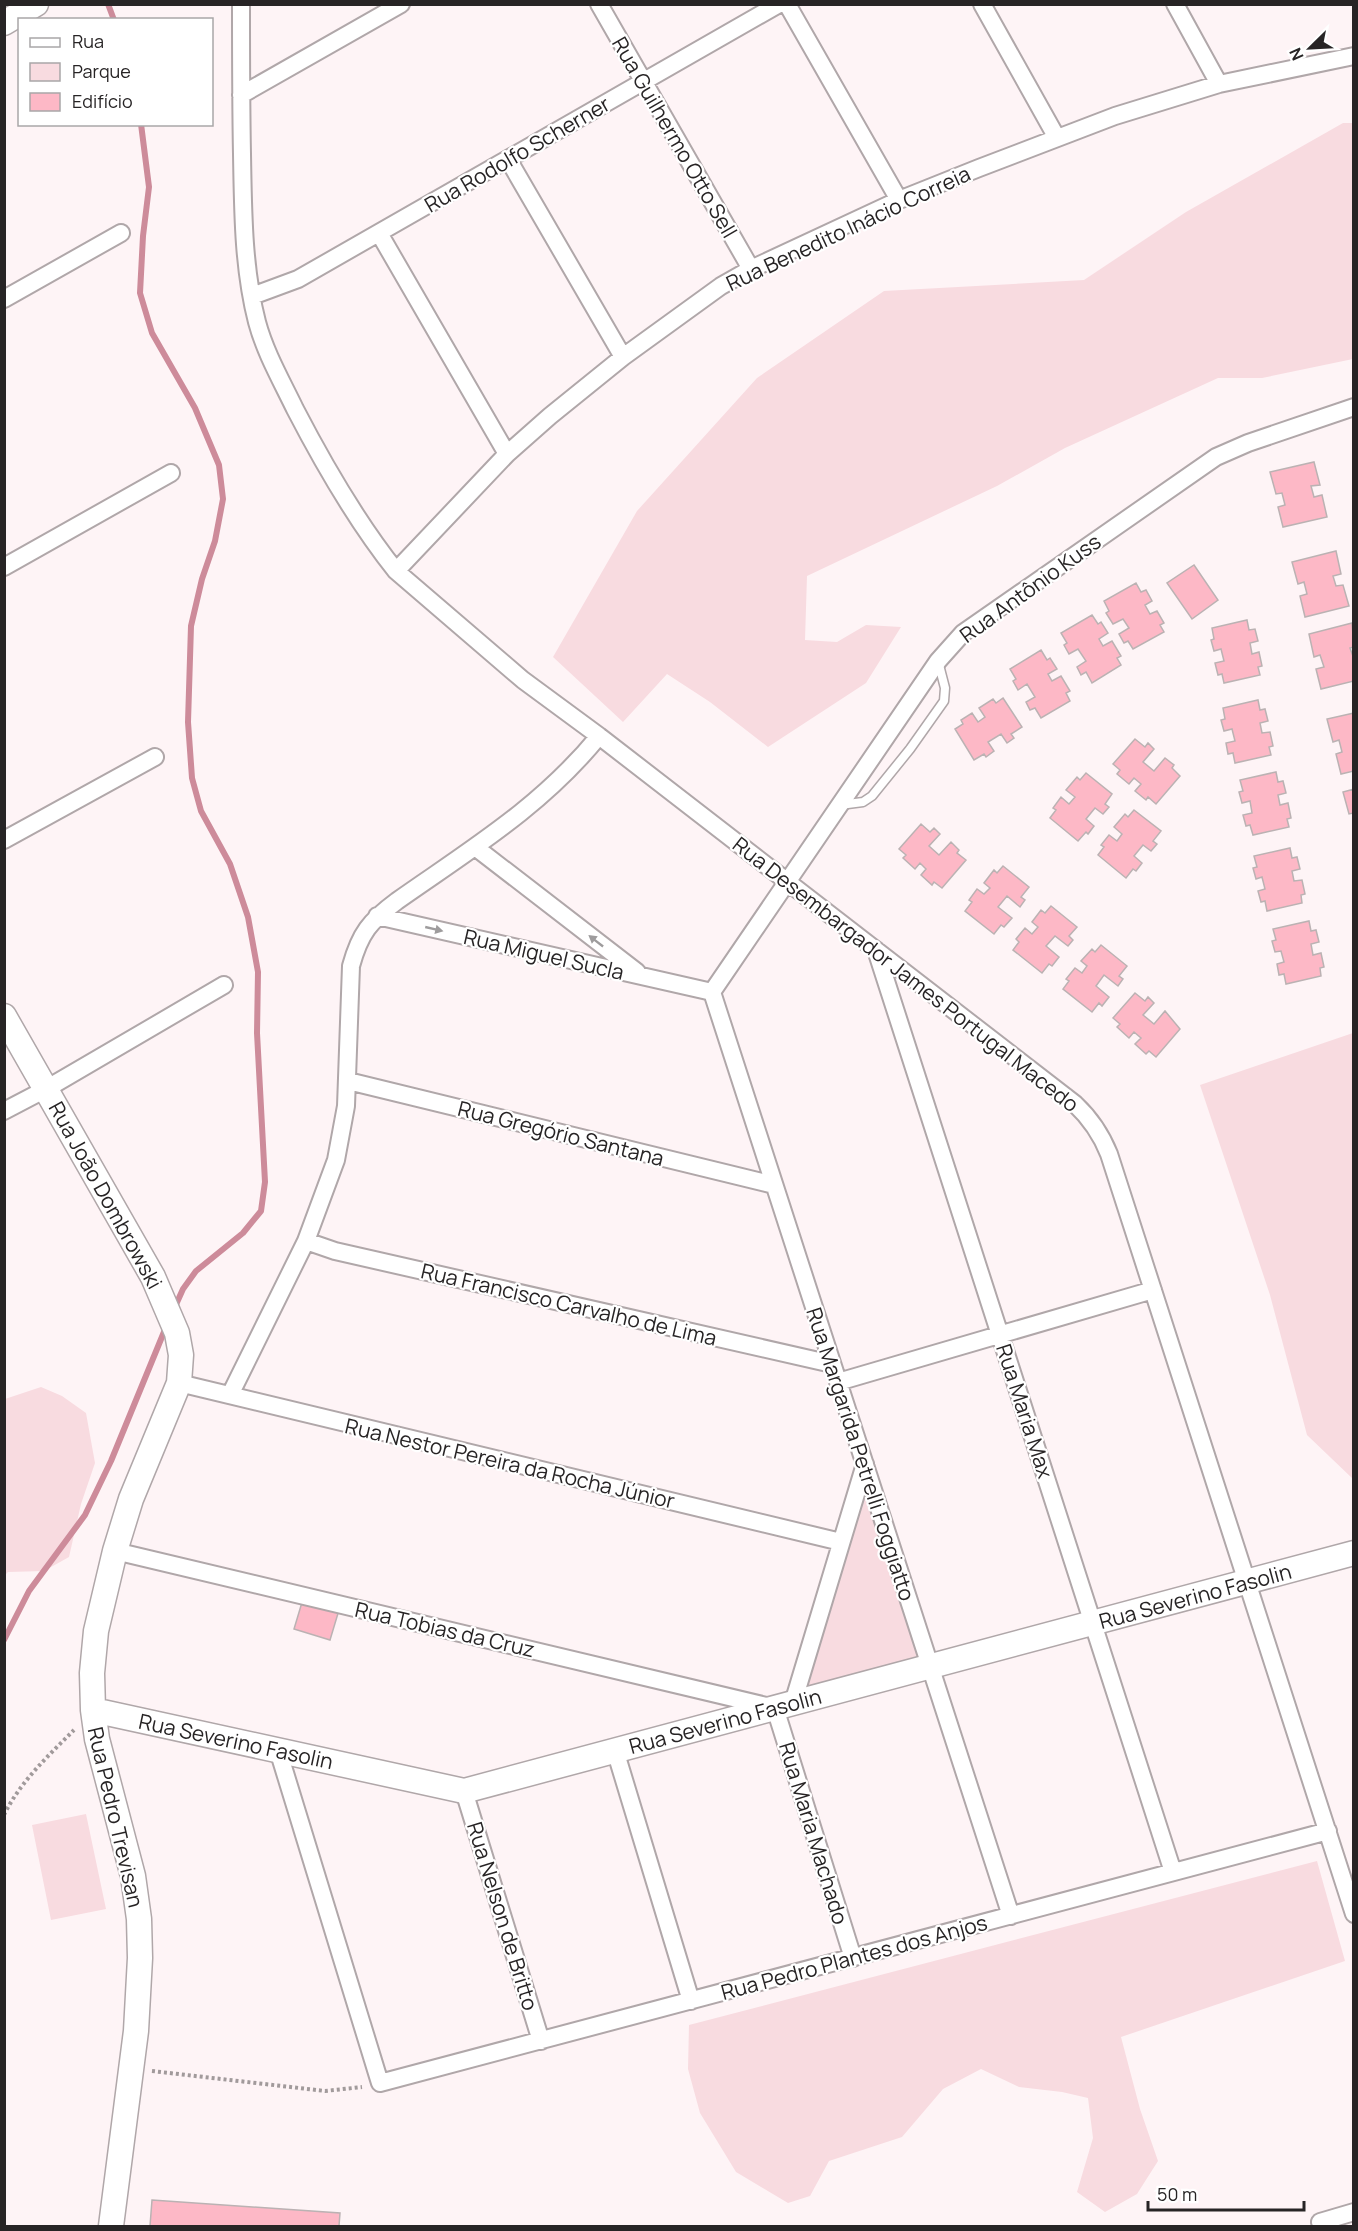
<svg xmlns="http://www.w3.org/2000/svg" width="1358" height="2231" viewBox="0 0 1358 2231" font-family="Manrope,sans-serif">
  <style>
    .green { fill: #f8dbe0 }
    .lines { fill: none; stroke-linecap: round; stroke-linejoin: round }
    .stream { stroke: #cd8b9a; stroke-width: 6 }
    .building { fill: #fdb8c6; stroke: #bbb2b3; stroke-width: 1.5 }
    .lane-casing { stroke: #b0a7a9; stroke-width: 11 }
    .street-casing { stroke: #b0a7a9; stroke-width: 20 }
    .secondary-casing { stroke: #b0a7a9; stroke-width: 27 }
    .path { stroke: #a19a9b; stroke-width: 4; stroke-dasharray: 3 3; stroke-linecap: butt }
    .lane { stroke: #fff; stroke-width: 8 }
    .street { stroke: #fff; stroke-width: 16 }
    .secondary { stroke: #fff; stroke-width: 24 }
    .oneway { fill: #9e9c9d }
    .labels { text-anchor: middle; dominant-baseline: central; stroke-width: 4.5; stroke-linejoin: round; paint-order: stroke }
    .street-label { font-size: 21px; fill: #272425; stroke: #fff }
  </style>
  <rect width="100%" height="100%" fill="#fef4f6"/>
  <path class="green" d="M1343,123H1353V359L1262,378H1218L1065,448L997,486L807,576L805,640L837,642L866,625L901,627L866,683L768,747L710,702L667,674L623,722L553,657L637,511L757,378L884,291L1084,280L1186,212Z
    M1353,1033H1354L1353,1479L1307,1435L1270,1295L1200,1085Z
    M41,1387L62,1396L86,1413L95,1463L81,1504L69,1557L44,1571L8,1572L5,1575V1399Z
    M867,1484L922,1662L804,1694Z
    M86,1814L106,1909L51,1920L32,1825Z
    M1317,1861L1345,1961L1121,2037L1140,2109L1158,2161L1137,2194L1105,2212L1077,2192L1093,2138L1088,2098L1062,2092L1019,2087L981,2069L943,2089L902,2137L829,2161L810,2196L788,2203L736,2172L700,2113L688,2069L689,2025Z"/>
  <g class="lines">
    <path class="stream" d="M108,4L114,20
      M141,124L149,187L143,236L140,293L152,333L195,408L219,465L223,499L215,541L202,579L191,626L188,722L192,778L201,811L230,864L248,917L258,972L257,1033L265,1182L261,1211L243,1233L196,1271L183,1289L174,1309
      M4,1640L29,1591L85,1515L111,1461L166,1327"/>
  </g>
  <path class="building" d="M1314,462L1320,485L1311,486L1314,497L1322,495L1327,517L1283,527L1278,507L1285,505L1282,493L1276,494L1270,472Z
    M1336,551L1341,574L1333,576L1336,586L1343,585L1349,606L1305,617L1300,596L1307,594L1304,582L1298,584L1292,562Z
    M1194,565L1218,600L1192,619L1167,583Z
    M1136,583L1141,592L1146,590L1152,601L1145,605L1150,614L1157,611L1164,623L1160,625L1164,632L1133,649L1128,641L1124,643L1119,634L1129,628L1123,619L1113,624L1106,613L1109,611L1104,601Z
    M1092,615L1098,624L1101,622L1108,633L1099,639L1103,646L1112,641L1121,656L1117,658L1121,665L1092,683L1086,672L1081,675L1077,667L1086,661L1078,649L1069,654L1064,645L1067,643L1061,633Z
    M1247,620L1249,630L1255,629L1258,641L1250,643L1252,654L1259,652L1262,666L1258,667L1260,675L1224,683L1222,674L1218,675L1215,663L1224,661L1221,649L1214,651L1211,640L1214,639L1212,628Z
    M1352,623L1354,647L1350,648L1354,659V681L1321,689L1316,669L1324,667L1320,655L1314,657L1309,634Z
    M1041,650L1047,660L1050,658L1057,669L1048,674L1052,681L1061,676L1070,691L1066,693L1070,701L1041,718L1035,708L1030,710L1026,702L1035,697L1027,684L1018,690L1013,681L1016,679L1010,669Z
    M1003,698L1022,727L1011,734L1014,738L1007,743L1001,734L988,742L994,751L986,757L984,754L974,760L955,729L963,724L961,720L972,713L978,722L985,717L979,708L993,699L996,703Z
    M1258,700L1260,710L1265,709L1268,721L1260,723L1262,733L1270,732L1273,746L1269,747L1271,755L1235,763L1233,753L1228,754L1226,743L1235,741L1232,729L1224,731L1221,720L1225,719L1223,708Z
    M1354,713V771L1341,774L1336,754L1342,752L1339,740L1333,742L1327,719Z
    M1135,739L1145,747L1148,743L1154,749L1143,762L1154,771L1165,758L1174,765L1172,768L1180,776L1156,804L1148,797L1146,800L1135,791L1141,784L1134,778L1129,784L1117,774L1120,770L1113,764Z
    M1276,772L1278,782L1283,781L1286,793L1278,795L1280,805L1288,803L1291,818L1287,819L1289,827L1253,835L1250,825L1246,826L1243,815L1252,813L1250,801L1242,803L1239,792L1243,791L1240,780Z
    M1086,773L1112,794L1105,804L1109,807L1103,814L1095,808L1086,819L1094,826L1088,834L1086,832L1078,841L1050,818L1056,810L1053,808L1061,797L1069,804L1075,797L1066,790L1077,777L1080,780Z
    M1354,789V813L1349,814L1343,792Z
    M1134,810L1161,831L1153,841L1157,844L1151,851L1143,845L1134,856L1142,863L1136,871L1133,869L1126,878L1098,855L1104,847L1101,845L1109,835L1117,841L1122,834L1114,827L1125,814L1128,817Z
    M921,824L930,832L934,828L940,834L929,846L939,855L951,842L959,850L957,853L966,860L942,888L934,882L932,885L921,875L926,869L920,863L915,869L903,858L906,855L899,849Z
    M1290,848L1292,858L1297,857L1300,869L1292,871L1294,881L1302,880L1305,894L1301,895L1302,903L1267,911L1265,901L1261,902L1258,891L1265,889L1262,877L1256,879L1253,868L1257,867L1254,856Z
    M1003,866L1029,887L1021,897L1025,900L1020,907L1007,896L998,907L1012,918L1004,927L1001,925L994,934L965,911L972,902L969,900L977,889L984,894L990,888L984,883L994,870L997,873Z
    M1051,906L1077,927L1069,936L1073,940L1068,946L1055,936L1046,946L1059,957L1052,966L1049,964L1042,973L1013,950L1019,942L1016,939L1025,928L1032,934L1038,927L1032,922L1041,910L1045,913Z
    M1309,921L1311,931L1316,930L1319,942L1311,944L1313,955L1321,953L1324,967L1320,968L1321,976L1286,984L1284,974L1279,975L1277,964L1284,962L1281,951L1275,952L1272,941L1276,940L1273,929Z
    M1101,945L1127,966L1119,976L1123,979L1118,986L1104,975L1096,986L1109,997L1102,1006L1099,1003L1092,1012L1063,989L1069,981L1066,979L1075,968L1082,973L1087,966L1081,961L1092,949L1095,952Z
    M1135,993L1145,1001L1148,997L1154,1003L1143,1015L1154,1024L1165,1011L1180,1029L1156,1057L1149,1051L1146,1054L1135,1044L1141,1038L1134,1032L1129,1038L1117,1027L1120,1024L1113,1018Z
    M303,1599L339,1610L330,1640L294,1629Z
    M152,2200L340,2213L339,2226H150Z"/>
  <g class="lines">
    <g class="lane-casing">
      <path id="lane" d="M840,805L863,802L872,796L910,749L944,701L945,688L938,661"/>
    </g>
    <g class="street-casing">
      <path id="street" d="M241,4C241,54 241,104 242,154C243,210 243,268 257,322C265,352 281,380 295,409C324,465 356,521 396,571L523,680L599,736L1075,1104C1091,1119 1101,1134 1109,1154L1354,1914
        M599,4L751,269
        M787,4L899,200
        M982,4L1057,138
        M1175,4L1219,84
        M241,95L401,4
        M508,159L623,357
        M379,233L507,454
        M252,296L298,279L779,4
        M4,299L121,233
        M4,567L171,473
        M396,571L507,454L550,416L623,357L721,286L751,269L899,200L979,168L1115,116L1219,84L1354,56
        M4,840L155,757
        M475,847L637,972
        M377,916L712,992
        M876,950L1173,1872
        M712,992L1011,1916
        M712,992L938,661L963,633L1216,457L1248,443L1354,407
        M348,1081L774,1185
        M4,1111L46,1089L224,985
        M306,1241L335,1251L832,1364
        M838,1382L1153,1290
        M179,1383L841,1542
        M230,1395L306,1241L336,1160L346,1106L351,966C360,933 370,921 397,901C471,849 541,807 599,736
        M115,1551L775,1708L853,1958
        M793,1703L865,1464
        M278,1750L380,2083L1328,1831
        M615,1750L691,2001
        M464,1791L541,2041
        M1320,2222L1354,2212"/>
    </g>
    <g class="secondary-casing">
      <path id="secondary" d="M4,23L36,4
        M4,1016L153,1277L177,1333L181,1355L179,1383L131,1499L115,1551L96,1631L92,1673L93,1710L97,1739L133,1876L139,1919L140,1958L136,2031L111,2226
        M93,1710L464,1791L1354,1553"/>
    </g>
    <path class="path" d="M4,1815C20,1782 48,1756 74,1730
      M152,2071L325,2091L362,2087"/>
    <use href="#lane" class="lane"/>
    <use href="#street" class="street"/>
    <use href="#secondary" class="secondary"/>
  </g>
  <defs><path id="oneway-solid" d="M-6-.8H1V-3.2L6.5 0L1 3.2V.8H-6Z" transform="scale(1.5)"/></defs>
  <g class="oneway">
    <use href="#oneway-solid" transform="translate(434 929) rotate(13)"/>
    <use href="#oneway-solid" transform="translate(596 941) rotate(-142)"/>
  </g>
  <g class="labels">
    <g class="street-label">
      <text transform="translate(675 137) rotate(60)">Rua Guilhermo Otto Sell</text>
      <text transform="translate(517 154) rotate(-30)">Rua Rodolfo Scherner</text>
      <text transform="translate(848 228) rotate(-25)">Rua Benedito Inácio Correia</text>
      <text transform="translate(1030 588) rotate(-36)">Rua Antônio Kuss</text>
      <text transform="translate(544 954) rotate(13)">Rua Miguel Sucla</text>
      <text transform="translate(906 974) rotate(38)">Rua Desembargador James Portugal Macedo</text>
      <text transform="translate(561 1133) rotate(14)">Rua Gregório Santana</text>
      <text transform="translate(106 1195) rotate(61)">Rua João Dombrowski</text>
      <text transform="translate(569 1304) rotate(13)">Rua Francisco Carvalho de Lima</text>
      <text transform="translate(1025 1411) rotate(72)">Rua Maria Max</text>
      <text transform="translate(861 1454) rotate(72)">Rua Margarida Petrelli Foggiatto</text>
      <text transform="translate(510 1463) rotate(13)">Rua Nestor Pereira da Rocha Júnior</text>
      <text transform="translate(1195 1596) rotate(-15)">Rua Severino Fasolin</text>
      <text transform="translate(445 1629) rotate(13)">Rua Tobias da Cruz</text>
      <text transform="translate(725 1721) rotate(-15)">Rua Severino Fasolin</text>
      <text transform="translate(236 1741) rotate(12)">Rua Severino Fasolin</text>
      <text transform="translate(116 1817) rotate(77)">Rua Pedro Trevisan</text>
      <text transform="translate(814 1833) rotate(73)">Rua Maria Machado</text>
      <text transform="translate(503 1916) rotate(73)">Rua Nelson de Britto</text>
      <text transform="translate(854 1957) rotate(-15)">Rua Pedro Plantes dos Anjos</text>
    </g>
  </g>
  <rect width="1358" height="2231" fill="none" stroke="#272425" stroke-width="12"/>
  <rect x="18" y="18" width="195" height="108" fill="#ffffff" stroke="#a9a7a8" stroke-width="1.5"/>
  <rect x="30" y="38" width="30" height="9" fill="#ffffff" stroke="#a9a7a8" stroke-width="1.5"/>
  <text x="72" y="48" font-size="18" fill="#272425">Rua</text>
  <rect x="30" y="63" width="30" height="18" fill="#f8dbe0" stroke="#a9a7a8" stroke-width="1.5"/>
  <text x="72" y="78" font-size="18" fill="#272425">Parque</text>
  <rect x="30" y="93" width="30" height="18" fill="#fdb8c6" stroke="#a9a7a8" stroke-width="1.5"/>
  <text x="72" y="108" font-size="18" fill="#272425">Edifício</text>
  <g transform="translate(1310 48) rotate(246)" stroke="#ffffff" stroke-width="4.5" paint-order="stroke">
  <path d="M0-4.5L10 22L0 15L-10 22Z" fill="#272425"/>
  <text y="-9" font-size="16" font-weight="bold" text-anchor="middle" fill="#272425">N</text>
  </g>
  <path d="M1148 2201v9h156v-9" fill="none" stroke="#272425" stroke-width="3"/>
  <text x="1157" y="2201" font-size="18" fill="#272425" stroke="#ffffff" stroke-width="4.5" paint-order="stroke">50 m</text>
</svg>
